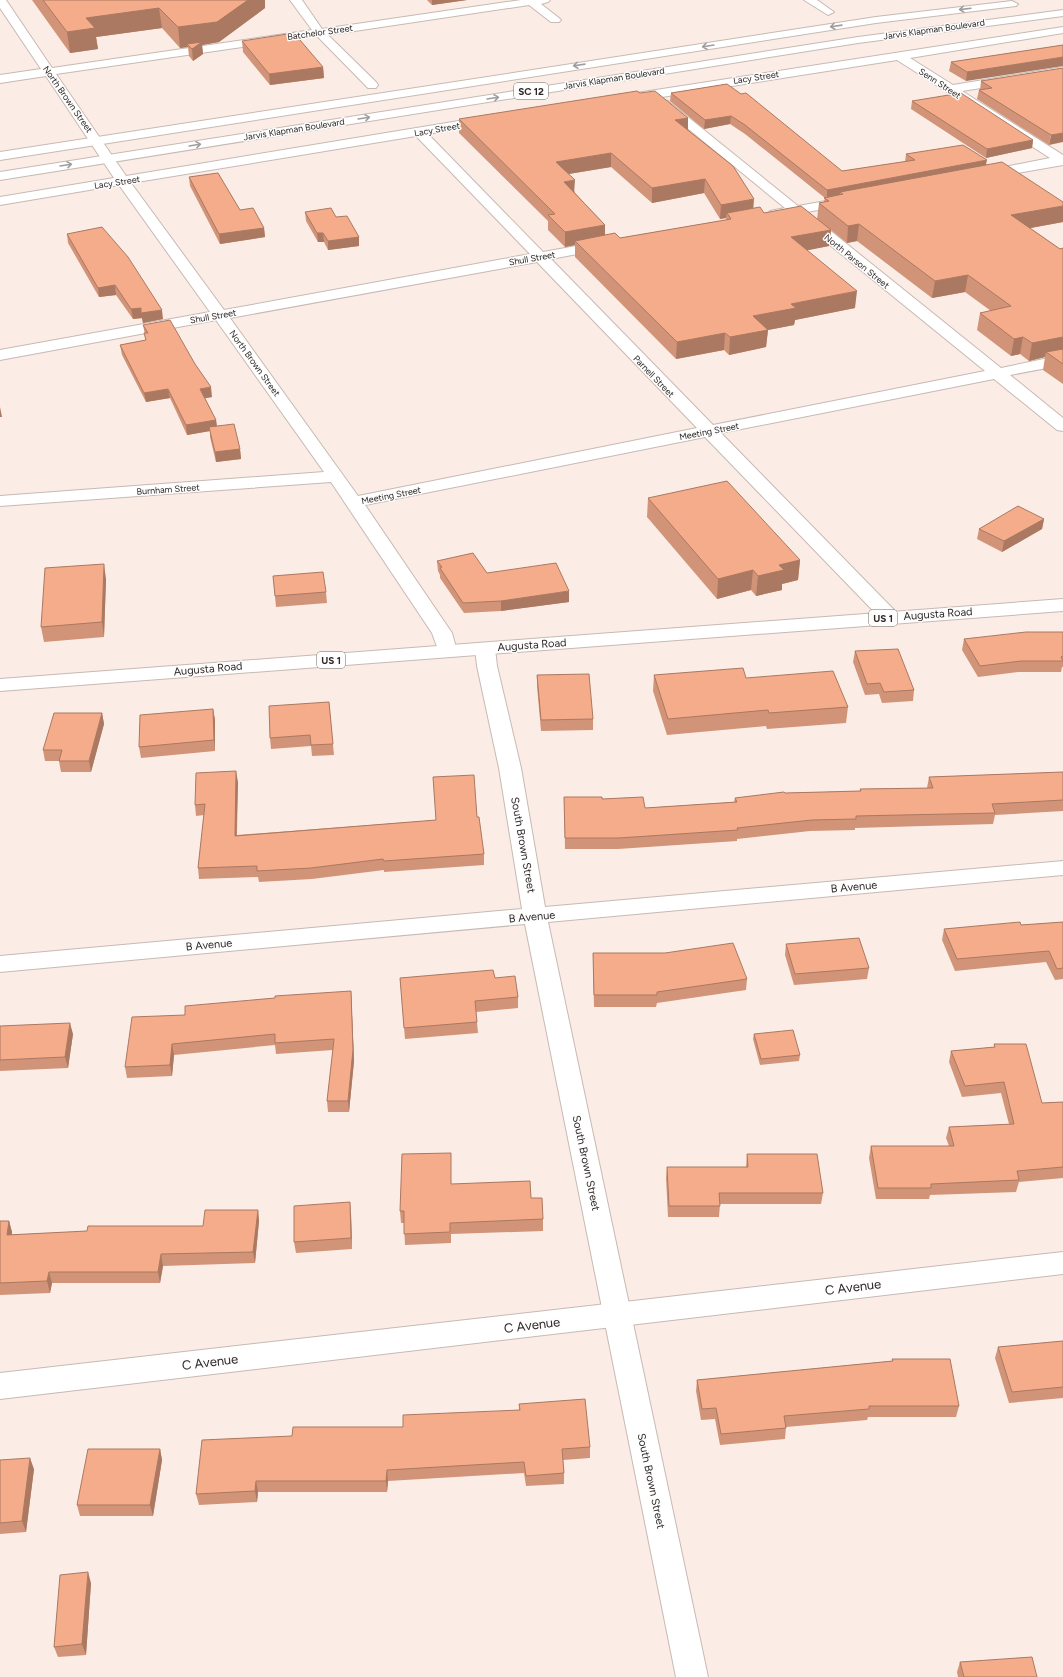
<svg xmlns="http://www.w3.org/2000/svg" width="1063" height="1677" viewBox="0 0 1063 1677" font-family="Figtree,sans-serif">
  <style>
    .lines { fill: none; stroke-linecap: round; stroke-linejoin: round }
    .minor-casing { stroke: #c7b9b3; stroke-width: 2 }
    .tertiary-casing { stroke: #c7b9b3; stroke-width: 2 }
    .primary-casing { stroke: #c7b9b3; stroke-width: 2 }
    .trunk-casing { stroke: #c7b9b3; stroke-width: 2 }
    .minor { fill: #fff; fill-rule: evenodd }
    .tertiary { fill: #fff; fill-rule: evenodd }
    .primary { fill: #fff; fill-rule: evenodd }
    .trunk { fill: #fff; fill-rule: evenodd }
    .wall { fill: #d29478; fill-rule: evenodd }
    .shaded-wall { fill: #ab7861 }
    .building { fill: #f4ac8b; stroke: #ab7861 }
    .oneway { stroke: #a09e9d }
    .labels { text-anchor: middle; dominant-baseline: central; stroke-width: 3; stroke-linejoin: round; paint-order: stroke }
    .far-street-label { font-size: 9px; fill: #2d2826; stroke: #fdfdfd }
    .shield { fill: #fdfdfd; stroke: #6b6866; stroke-width: 1 }
    .shield-label { font-size: 10px; font-weight: bold; fill: #2d2826 }
    .street-label { font-size: 11px; fill: #2d2826; stroke: #fdfdfd }
    .near-street-label { font-size: 13px; fill: #2d2826; stroke: #fdfdfd }
  </style>
  <rect width="100%" height="100%" fill="#fbede6"/>
  <g class="lines">
    <g class="minor-casing">
      <path id="minor" d="M0,0H6L52,68L312,30L290,0H302L322,29L521,0H550L548,2L541,4L559,18L561,20L559,22H551L529,5L328,35L376,82L378,85L376,88H368L317,36L56,74L126,176L489,116L493,117L495,120L493,123L428,134L543,252L604,241L609,242L611,245L609,248L551,259L713,425L985,371L793,215L775,218L770,217L768,214L770,211L785,208L658,104L664,100L668,101L798,206L848,197L853,198L855,201L853,204L807,212L1001,368L1063,355V365L1010,375L1063,418V431L1057,430L994,379L721,433L898,614L901,618L898,622L891,624L884,622L705,437L365,505L452,633L457,651L454,655L447,657L440,655L432,633L331,482L0,506V496L324,472L216,320L0,360V350L210,312L119,185L0,205V197L114,178L46,76L0,83V75L41,69L0,8ZM416,136L530,254L224,310L131,183ZM537,262L697,428L358,496L230,318Z
        M804,0H817L834,12L828,15Z
        M1063,27V33L910,58L953,85L1063,67V75L962,91L1063,155V165L984,179L979,178L977,175L979,172L1050,158L897,60L630,102L624,98L630,94Z
        M485,643L492,645L495,649L497,666L521,768L545,907L1063,861V875L548,922L708,1677H676L525,924L0,972V956L522,909L499,768L477,666L475,649L478,645Z"/>
    </g>
    <g class="tertiary-casing">
      <path id="tertiary" d="M1063,1252V1274L0,1399V1373Z"/>
    </g>
    <g class="primary-casing">
      <path id="primary" d="M1063,599V611L0,691V679Z"/>
    </g>
    <g class="trunk-casing">
      <path id="trunk" d="M1012,1L1018,4L1016,6L876,23L0,160V152L876,17Z
        M1063,10V16L858,43L0,180V172L858,37Z"/>
    </g>
    <use href="#minor" class="minor"/>
    <use href="#tertiary" class="tertiary"/>
    <use href="#primary" class="primary"/>
    <use href="#trunk" class="trunk"/>
  </g>
  <path class="wall" d="M32,0H265V8L219,42L202,45L203,54L193,61L189,56L188,47L180,48L162,28L96,37L98,49L70,53Z
    M427,0H467L432,5Z
    M242,41L323,67L324,78L270,85L243,52Z
    M1063,45L966,81L949,71L951,62Z
    M1063,68L1049,145L977,99L979,90H980L981,81Z
    M727,84L842,171L905,162L906,154L986,165L1063,202V222L1030,228L1060,249L1063,248V384L1043,370L1045,357L1029,361L1020,354L1011,356L977,330L980,313L991,311L965,292L932,298L857,241L847,243L831,230L829,246L807,250L855,308L795,320L794,325L768,330L766,347L729,355L724,350L676,359L575,257V245L565,247L548,230V221L459,133V119L688,130L753,208L764,213L817,219L819,203L824,202L825,198L745,134L730,124L704,129L670,101L671,93ZM611,167L652,203L704,193L720,219L726,218V220L620,238L605,235V225L575,193L569,174Z
    M912,101L1033,140L1032,148L986,158L911,109Z
    M189,177L240,210L264,228L265,237L220,244L190,186Z
    M305,212L336,217L359,246L328,250L324,242H318L306,221Z
    M67,234L163,319L143,323L142,318L133,319L116,295L99,297L68,243Z
    M143,325L212,397L205,398L216,420L217,426L240,449L241,459L216,462L210,437V431L187,435L170,398L146,402L122,355L120,345L146,340Z
    M648,498L800,560L798,580L782,584V590L756,596L751,590L717,599L647,517Z
    M1044,519L1042,529L1002,552L977,539L979,529Z
    M437,561L487,573L569,602L501,611L464,613L440,578V575L438,571Z
    M273,576L326,592L327,603L276,607Z
    M106,579L104,637L44,642L41,627Z
    M1063,632V667H1062L1061,672H1019L978,677L962,650L964,639Z
    M855,651L914,690L913,701L882,703L879,694L865,695L853,662Z
    M537,675L593,719V730L541,731L537,686Z
    M654,675L746,678L848,707L846,723L767,729L766,726L667,735L653,691Z
    M329,702L334,755L312,756L311,746L271,749L270,738Z
    M213,709L215,720V751L141,758L139,747Z
    M102,713L104,724L91,772H61L59,761H45L43,750Z
    M1063,772V811L995,815L993,824L855,828V830L810,831L737,839V841L618,849H565L564,797L602,799L645,808L734,802L735,798L785,793L860,791V789L927,788L929,777Z
    M238,782L237,835L477,817L484,854V865L384,872V870L312,879L259,882L258,877L199,879L198,868L204,815L196,816L195,805Z
    M1063,922V979L1055,980L1046,962L955,971L942,940L944,929L1021,925Z
    M786,944L869,968L867,979L794,985L785,955Z
    M593,953L747,979L746,990L657,1003L656,1007H594L593,964Z
    M400,978H495L518,997V1008L476,1012L477,1022L478,1033L405,1039Z
    M351,991L354,1061L349,1112H328L327,1101L333,1050L276,1054L275,1045L174,1055L172,1076L127,1078L125,1067L185,1015Z
    M0,1026L73,1034L68,1068L0,1071Z
    M754,1034L800,1055L799,1061L760,1065L753,1039Z
    M994,1044L1042,1103L1063,1102V1178L1019,1182L1016,1192L930,1195L929,1199H876L869,1158L871,1146H949L946,1138L949,1127L1009,1124L1001,1093L962,1097L949,1062L951,1051L994,1047Z
    M747,1154L823,1193L821,1204H720L719,1217H668L666,1178L667,1167H746Z
    M451,1164V1184L531,1198L543,1219V1231L451,1234V1243L405,1245L404,1223H401L400,1211Z
    M258,1210L259,1221L255,1263L163,1266L160,1283H52L50,1293L0,1295V1221H9L12,1232V1235L203,1226Z
    M351,1213L352,1249L296,1253L294,1242Z
    M1063,1341V1398L1009,1403L995,1358L998,1347Z
    M892,1359L959,1406L956,1417H868L867,1420L786,1427L785,1439L720,1445L715,1419L701,1420L696,1391L697,1380L892,1361Z
    M519,1404L590,1447V1458L563,1460L564,1473V1484L526,1486L524,1473L388,1481L387,1492H258L257,1502L199,1505L196,1494L292,1436L403,1427L519,1410Z
    M160,1449L162,1460L153,1516H80L77,1505Z
    M0,1460L34,1469L26,1532L0,1534Z
    M91,1583L86,1655L58,1657L54,1647Z
    M960,1662L1037,1677H958L957,1672Z"/>
  <path class="shaded-wall" d="M248,0H265V8L219,42L202,45L203,54L193,61L192,49L187,44L188,47L180,48L178,27Z
    M432,0H467L432,5Z
    M159,8L162,28L96,37L98,49L70,53L67,32L86,18Z
    M1063,57V66L966,81L967,72Z
    M323,67L324,78L270,85L269,74Z
    M731,116L730,124L704,129L705,120Z
    M688,118V131L675,120Z
    M1063,133V142L1049,145L1051,135Z
    M1033,140L1032,148L986,158L987,149Z
    M611,153V167L556,176V162Z
    M987,160L985,169L843,194L840,192V196L827,199V190Z
    M705,179L704,193L652,203V188Z
    M575,180L574,194L564,182Z
    M754,199L753,213H727L726,218L720,219L721,205Z
    M1063,206V222L1009,232L1011,215Z
    M859,224L857,241L847,243L848,226Z
    M605,225V240L575,241V245L565,247V232Z
    M264,228L265,237L220,244L219,234Z
    M831,230L829,246L789,254L791,237Z
    M317,233H323L324,242H318Z
    M359,237V246L328,250V241Z
    M968,275L965,292L932,298L935,281Z
    M115,285L116,295L99,297L98,288Z
    M857,291L855,308L795,320L794,325L768,330L766,347L729,355L730,337L753,316L791,304Z
    M141,308L142,318L133,319L131,309Z
    M162,310L163,319L143,323L141,313Z
    M725,333L724,350L676,359L677,342Z
    M1023,337L1020,354L1011,356L1014,339Z
    M1063,337V354L1046,352L1045,357L1029,361L1032,343Z
    M211,387L212,397L201,399L200,389Z
    M168,389L170,398L146,402L144,393Z
    M0,407L2,417H0Z
    M216,420L217,429L209,427L210,431L187,435L186,425Z
    M240,449L241,459L216,462L215,452Z
    M1044,519L1042,529L1002,552L1004,541Z
    M800,560L798,580L782,584V590L756,596L758,576L779,565Z
    M104,564L106,579L104,637L102,622Z
    M753,570L751,590L717,599L718,579Z
    M569,591V602L501,611V601Z
    M213,709L215,720V751L214,740Z
    M102,713L104,724L91,772L89,761Z
    M236,771L238,782L236,847L235,836Z
    M351,991L354,1061L349,1112L348,1101Z
    M70,1023L73,1034L68,1068L65,1057Z
    M172,1044L174,1055L172,1076L170,1065Z
    M350,1202L351,1213L352,1249L351,1238Z
    M258,1210L259,1221L255,1263L253,1252Z
    M9,1221L12,1232L10,1246L7,1235Z
    M161,1254L163,1266L160,1283L158,1272Z
    M49,1272L52,1283L50,1293L47,1281Z
    M160,1449L162,1460L153,1516L150,1505Z
    M30,1458L34,1469L26,1532L22,1521Z
    M387,1470L388,1481L387,1492L386,1481Z
    M256,1481L258,1492L257,1502L255,1491Z
    M88,1572L91,1583L86,1655L82,1644Z"/>
  <path class="building" d="M43,0H248L217,22L178,27L159,8L86,18L95,28L67,32Z
    M294,33L323,67L269,74L242,41Z
    M202,42L192,49L187,44Z
    M1063,45V57L967,72L951,62Z
    M1063,68V133L1051,135L979,90L992,88L981,81Z
    M727,84L741,94L746,93L842,171L915,160L906,154L963,145L987,160L827,190L745,125L731,116L705,120L671,93Z
    M637,91L640,93L655,91L688,118L675,120L733,166L754,199L721,205L705,179L652,188L611,153L556,162L575,180L564,182L605,225L565,232L548,215L555,214L459,119Z
    M961,93L1033,140L987,149L912,101Z
    M1002,162L1063,202V206L1011,215L1060,249L1063,248V337L1032,343L1023,337L1014,339L980,313L1011,306L968,275L935,281L859,224L848,226L819,203L829,201L824,198L843,194L840,192Z
    M218,173L240,210L253,208L264,228L219,234L189,177Z
    M801,206L831,230L791,237L857,291L791,304L796,308L753,316L768,330L730,337L725,333L677,342L575,241L615,233L620,238L731,219L727,213L760,207L764,213Z
    M331,208L336,217L347,216L359,237L328,241L323,233H317L305,212Z
    M102,227L128,257L162,310L141,313V308L131,309L115,285L98,288L67,234Z
    M170,320L195,364L211,387L200,389L216,420L186,425L168,389L144,393L120,345L146,340L144,333H148L143,325Z
    M1063,349V364L1046,352Z
    M234,424L240,449L215,452L209,427Z
    M727,481L800,560L779,565L784,570L758,576L753,570L718,579L648,498Z
    M1018,506L1044,519L1004,541L979,529Z
    M473,553L487,573L556,563L569,591L501,601L463,603L440,568L442,567L437,561Z
    M104,564L102,622L41,627L45,568Z
    M323,572L326,592L275,596L273,576Z
    M1026,632H1063V656L1061,657L1063,661H1021L980,666L964,639Z
    M898,649L914,690L884,692L880,683L867,684L855,651Z
    M743,668L746,678L833,671L848,707L769,713L768,710L668,719L654,675Z
    M589,674L593,719L541,720L537,675Z
    M329,702L333,744L311,745L310,735L270,738L269,706Z
    M213,709L214,740L139,747L140,715Z
    M54,713H102L89,761H59L62,750H43Z
    M236,771L235,836L436,820L433,777L474,775L477,817H479L484,854L384,861L383,859L311,868L257,871V866L198,868L205,804L195,805L196,773Z
    M1063,772V800L992,804L995,813L856,816V819L812,820L737,828L738,830L619,838H565L564,797H602V799L643,797L645,808L737,802L735,798L784,792L785,793L861,791L860,789L933,788L929,777Z
    M1020,922L1021,925L1063,922V968L1057,969L1049,951L957,959L944,929Z
    M859,938L869,968L795,974L786,944Z
    M733,943L747,979L657,992V995H594L593,953H665Z
    M493,970L495,978L515,976L518,997L475,1001L477,1022L404,1028L400,978Z
    M351,991L353,1050L348,1101H327L334,1039L275,1043V1034L172,1044L170,1065L125,1067L132,1017L185,1015V1006L275,998V996Z
    M70,1023L65,1057L0,1060V1026Z
    M793,1030L800,1055L761,1059L754,1034Z
    M994,1044H1026L1042,1103L1063,1102V1167L1017,1171L1019,1180L931,1184V1188H878L871,1146H954L949,1127L1014,1124L1004,1082L965,1086L951,1051L995,1047Z
    M451,1153V1184L530,1181L531,1198H542L543,1219L450,1223V1232L404,1234V1211H400L402,1154Z
    M747,1154H817L823,1193H719L720,1206H669L667,1167H748Z
    M350,1202L351,1238L294,1242V1206Z
    M205,1210H258L253,1252L161,1254L158,1272H49L47,1281L0,1283V1221H9L7,1235L87,1231L88,1226H203Z
    M1063,1341V1387L1012,1392L998,1347Z
    M892,1359H950L959,1406H869V1409L784,1416L786,1428L721,1434L716,1408L702,1409L697,1380L893,1361Z
    M585,1399L590,1447L562,1449L564,1473L526,1476L524,1462L387,1470L386,1481H256L255,1491L196,1494L202,1440L292,1436L293,1427H403V1415L520,1410L519,1404Z
    M88,1449H160L150,1505H77Z
    M30,1458L22,1521L0,1523V1460Z
    M88,1572L82,1644L54,1647L60,1575Z
    M1032,1657L1037,1677H964L960,1662Z"/>
  <defs><path id="oneway-shaft" d="M-6 0H5M1.5-3L5.5 0L1.5 3" fill="none" stroke-width="1.6" stroke-linecap="round" stroke-linejoin="round"/></defs>
  <g class="oneway">
    <use href="#oneway-shaft" transform="translate(965 9) rotate(173)"/>
    <use href="#oneway-shaft" transform="translate(836 26) rotate(172)"/>
    <use href="#oneway-shaft" transform="translate(708 46) rotate(171)"/>
    <use href="#oneway-shaft" transform="translate(579 65) rotate(172)"/>
    <use href="#oneway-shaft" transform="translate(493 98) rotate(-9)"/>
    <use href="#oneway-shaft" transform="translate(364 118) rotate(-9)"/>
    <use href="#oneway-shaft" transform="translate(195 145) rotate(-9)"/>
    <use href="#oneway-shaft" transform="translate(66 165) rotate(-9)"/>
  </g>
  <g class="labels">
    <g class="far-street-label">
      <text transform="translate(934 29) rotate(-8)">Jarvis Klapman Boulevard</text>
      <text transform="translate(320 32) rotate(-8)">Batchelor Street</text>
      <text transform="translate(756 77) rotate(-9)">Lacy Street</text>
      <text transform="translate(614 78) rotate(-9)">Jarvis Klapman Boulevard</text>
      <text transform="translate(940 83) rotate(33)">Senn Street</text>
      <text transform="translate(68 99) rotate(55)">North Brown Street</text>
      <text transform="translate(294 129) rotate(-9)">Jarvis Klapman Boulevard</text>
      <text transform="translate(437 129) rotate(-10)">Lacy Street</text>
      <text transform="translate(117 182) rotate(-9)">Lacy Street</text>
      <text transform="translate(532 258) rotate(-10)">Shull Street</text>
      <text transform="translate(857 261) rotate(39)">North Parson Street</text>
      <text transform="translate(213 316) rotate(-10)">Shull Street</text>
      <text transform="translate(255 363) rotate(54)">North Brown Street</text>
      <text transform="translate(654 376) rotate(46)">Parnell Street</text>
      <text transform="translate(709 431) rotate(-11)">Meeting Street</text>
      <text transform="translate(168 489) rotate(-4)">Burnham Street</text>
      <text transform="translate(391 495) rotate(-11)">Meeting Street</text>
    </g>
    <g class="shield">
      <rect x="514" y="83" width="34" height="16" rx="3"/>
      <rect x="869" y="610" width="28" height="16" rx="3"/>
      <rect x="317" y="652" width="28" height="16" rx="3"/>
    </g>
    <g class="shield-label">
      <text x="531" y="91">SC 12</text>
      <text x="883" y="618">US 1</text>
      <text x="331" y="660">US 1</text>
    </g>
    <g class="street-label">
      <text transform="translate(938 614) rotate(-4)">Augusta Road</text>
      <text transform="translate(532 645) rotate(-4)">Augusta Road</text>
      <text transform="translate(208 669) rotate(-5)">Augusta Road</text>
      <text transform="translate(523 845) rotate(80)">South Brown Street</text>
      <text transform="translate(854 887) rotate(-5)">B Avenue</text>
      <text transform="translate(532 917) rotate(-5)">B Avenue</text>
      <text transform="translate(209 945) rotate(-5)">B Avenue</text>
      <text transform="translate(586 1163) rotate(78)">South Brown Street</text>
      <text transform="translate(651 1481) rotate(78)">South Brown Street</text>
    </g>
    <g class="near-street-label">
      <text transform="translate(853 1287) rotate(-7)">C Avenue</text>
      <text transform="translate(532 1325) rotate(-7)">C Avenue</text>
      <text transform="translate(210 1362) rotate(-7)">C Avenue</text>
    </g>
  </g>
</svg>
